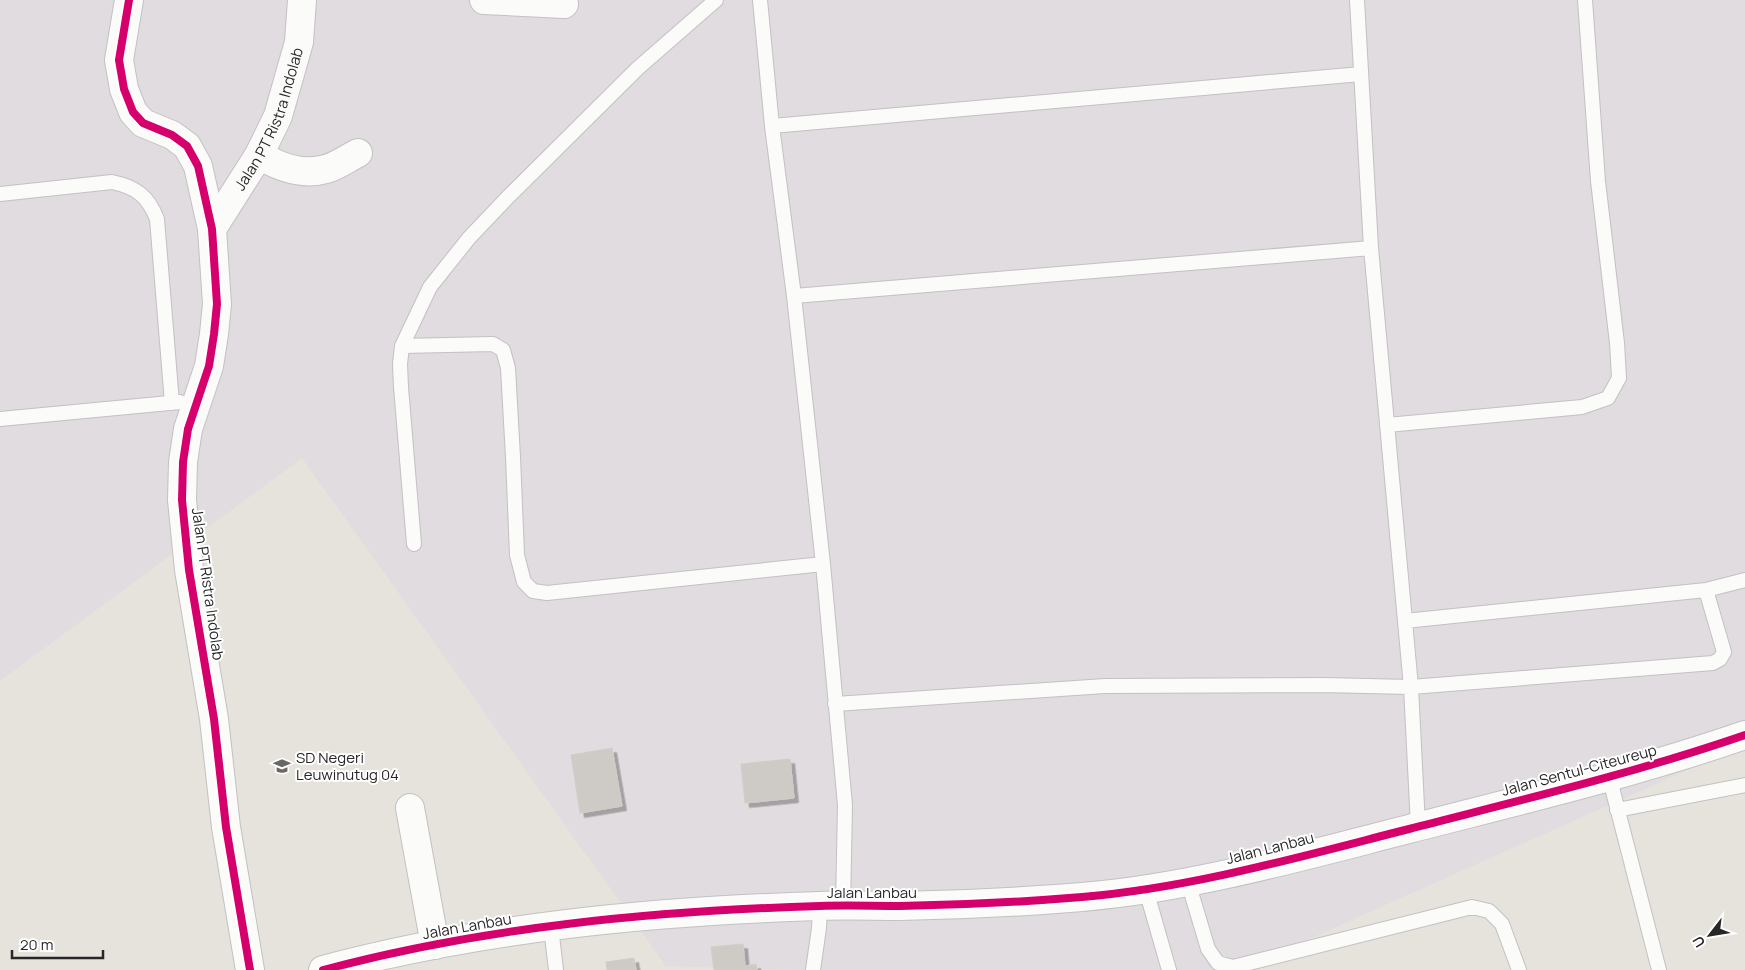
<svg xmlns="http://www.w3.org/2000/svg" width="1745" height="970" viewBox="0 0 1745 970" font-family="Manrope,sans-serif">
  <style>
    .industrial { fill: #e0dcdf }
    .building { fill: #cecbc7; stroke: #d1cdc8; filter: url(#shadow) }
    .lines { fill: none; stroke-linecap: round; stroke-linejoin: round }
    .lane-casing { stroke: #c3c1c2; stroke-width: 16 }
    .street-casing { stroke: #c3c1c2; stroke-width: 30 }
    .secondary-casing { stroke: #c3c1c2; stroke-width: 30 }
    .lane { stroke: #fbfbfa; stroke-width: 14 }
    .street { stroke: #fbfbfa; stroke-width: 28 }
    .secondary { stroke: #fbfbfa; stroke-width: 28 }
    .cycleway-casing { stroke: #fff; stroke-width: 11 }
    .cycleway { stroke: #d6006c; stroke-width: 8 }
    .labels { text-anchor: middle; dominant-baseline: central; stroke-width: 4; stroke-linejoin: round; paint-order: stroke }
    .street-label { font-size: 15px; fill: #272727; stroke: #fff }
    .poi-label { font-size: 15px; fill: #272727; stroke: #fff; text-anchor: start }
  </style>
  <defs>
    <filter id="shadow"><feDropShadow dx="4.5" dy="4.5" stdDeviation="0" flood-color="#0004"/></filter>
  </defs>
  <rect width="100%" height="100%" fill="#e6e2dc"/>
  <path class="industrial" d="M0,0H1745V744L1240,970H790L666,966L302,458L0,681Z"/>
  <path class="building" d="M612,748L622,806L580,813L571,755Z
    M790,759L794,798L745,803L741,764Z
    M743,944L745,966L756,964L757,970H714L711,947Z
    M634,958L636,970H607L606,962Z"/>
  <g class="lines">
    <g class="lane-casing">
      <path id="lane" d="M760,0L772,126L794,296L823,564L845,805L843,906
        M772,126L1361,74
        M0,194L112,182C136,187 148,196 157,219L172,403
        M794,296L1371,248
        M402,346L430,287L469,238L508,197L638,68L716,0
        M0,419L180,402
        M1387,425L1582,407L1608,398L1619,378L1617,343L1598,181L1585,0
        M414,544L401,387L400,364L402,346L493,344L503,350L508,368L513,457L517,555L524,582L533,591L547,593L823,564
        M1405,621L1706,590L1745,580
        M835,704L1105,686L1323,685L1411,687L1371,248L1357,0
        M1609,776L1659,970
        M1617,810L1745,785
        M1418,826L1411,687L1713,663L1720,659L1724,652L1706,590
        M1188,882L1208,949L1218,963L1233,967L1472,907L1489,911L1502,924L1519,970
        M1146,890L1169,970
        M551,927L556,970
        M813,970L819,928L820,906"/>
    </g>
    <g class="street-casing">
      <g id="street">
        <path d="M129,0L119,60L124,89L133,112L143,123L172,135L187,146L198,166L212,229L217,304L214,334L209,366L188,429L183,462L182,500L189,570L214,719L226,827L250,970"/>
        <path d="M484,0L564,4"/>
        <path d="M259,155C279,167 302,176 326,169C337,166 348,158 358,153"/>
        <path id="s1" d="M212,229L259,155L278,116L299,42L302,0"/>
        <path d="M410,808L435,945"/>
      </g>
    </g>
    <g class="secondary-casing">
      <path id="secondary" d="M323,970C484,927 653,911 820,906C846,905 873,906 900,906C960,905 1021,902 1082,897C1191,888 1303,856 1409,829C1521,800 1635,773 1745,735"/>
    </g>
    <use href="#lane" class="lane"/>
    <use href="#street" class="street"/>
    <use href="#secondary" class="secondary"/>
    <g class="cycleway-casing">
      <path id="cycleway" d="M129,0L119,60L124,89L133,112L143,123L172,135L187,146L198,166L212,229L217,304L214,334L209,366L188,429L183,462L182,500L189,570L214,719L226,827L250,970
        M323,970C484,927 653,911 820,906C846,905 873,906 900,906C960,905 1021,902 1082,897C1191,888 1303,856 1409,829C1521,800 1635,773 1745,735"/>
    </g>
    <use href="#cycleway" class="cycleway"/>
  </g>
  <defs>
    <g id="school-bare" transform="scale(1.35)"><path d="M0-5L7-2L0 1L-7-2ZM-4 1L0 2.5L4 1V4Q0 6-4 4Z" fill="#6a6866" stroke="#fff" stroke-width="2.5" paint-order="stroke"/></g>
  </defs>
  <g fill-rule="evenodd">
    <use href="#school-bare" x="282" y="766"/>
  </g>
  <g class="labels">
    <g class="street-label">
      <text stroke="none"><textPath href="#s1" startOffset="125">Jalan PT Ristra Indolab</textPath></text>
      <text transform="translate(208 584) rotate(82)">Jalan PT Ristra Indolab</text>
      <text transform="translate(1579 770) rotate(-15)">Jalan Sentul-Citeureup</text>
      <text transform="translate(1270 848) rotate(-14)">Jalan Lanbau</text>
      <text x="872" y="892">Jalan Lanbau</text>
      <text transform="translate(467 926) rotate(-10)">Jalan Lanbau</text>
    </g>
    <g class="poi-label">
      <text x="296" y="757">SD Negeri<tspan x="296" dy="17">Leuwinutug 04</tspan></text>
    </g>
  </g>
  <g transform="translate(1710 935) rotate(239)" stroke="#ffffff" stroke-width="4" paint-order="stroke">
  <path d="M0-4L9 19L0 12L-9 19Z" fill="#272727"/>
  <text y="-8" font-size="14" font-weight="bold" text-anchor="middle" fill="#272727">U</text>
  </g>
  <path d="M12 950v8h91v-8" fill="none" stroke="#272727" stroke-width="2.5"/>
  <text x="20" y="950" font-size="15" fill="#272727" stroke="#ffffff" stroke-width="4" paint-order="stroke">20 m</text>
</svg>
